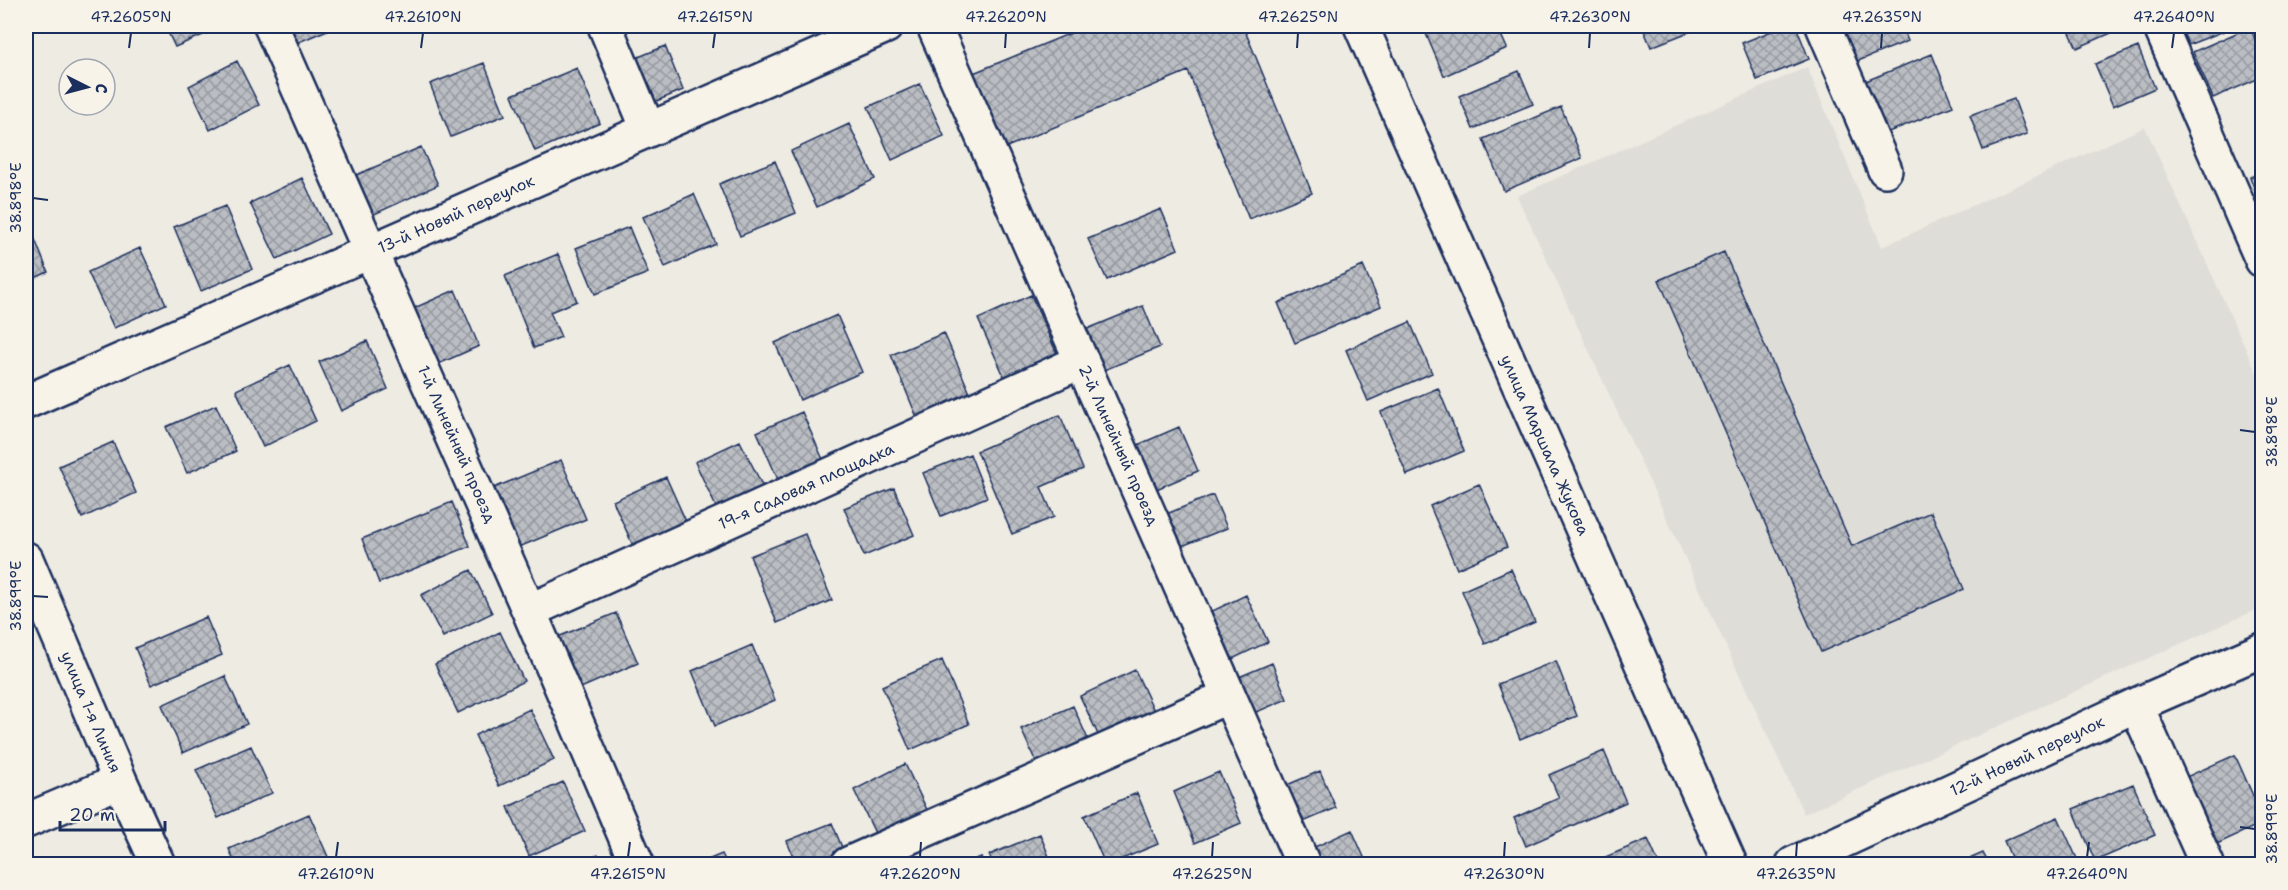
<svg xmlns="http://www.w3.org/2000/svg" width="2288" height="890" viewBox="0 0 2288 890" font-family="'Shantell Sans',sans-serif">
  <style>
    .built { fill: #deddd8 }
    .building { fill: url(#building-cross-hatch); stroke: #1b2f5e; stroke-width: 1.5 }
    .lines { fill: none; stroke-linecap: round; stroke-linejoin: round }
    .minor-casing { stroke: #1b2f5e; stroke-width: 38 }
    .major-casing { stroke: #1b2f5e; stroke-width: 38 }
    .minor { stroke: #f7f3e8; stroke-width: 33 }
    .major { stroke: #f7f3e8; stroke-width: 33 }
    .ticks { fill: none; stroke: #1b2f5e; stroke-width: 2 }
    .labels { text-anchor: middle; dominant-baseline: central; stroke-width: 4.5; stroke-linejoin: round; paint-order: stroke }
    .street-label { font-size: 16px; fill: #1b2f5e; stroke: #f7f3e8 }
    .neatline { fill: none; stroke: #1b2f5e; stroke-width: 2 }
    .ticks-label { font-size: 15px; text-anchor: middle; fill: #1b2f5e }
  </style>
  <defs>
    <pattern id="building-cross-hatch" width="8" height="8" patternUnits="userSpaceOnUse" patternTransform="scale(1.5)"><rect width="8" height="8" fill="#babdc2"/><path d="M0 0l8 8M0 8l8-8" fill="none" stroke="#969aa1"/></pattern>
  </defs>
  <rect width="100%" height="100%" fill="#eeebe2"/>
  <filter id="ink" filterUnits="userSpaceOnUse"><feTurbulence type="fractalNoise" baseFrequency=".0167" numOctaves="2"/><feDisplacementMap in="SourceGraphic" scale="12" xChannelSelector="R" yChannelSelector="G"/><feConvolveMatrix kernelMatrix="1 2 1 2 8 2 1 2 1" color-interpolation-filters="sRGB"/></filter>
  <g filter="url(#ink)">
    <path class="built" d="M1807,67L1882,247L2145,127L2262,385V607L1804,814L1517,196Z"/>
    <path class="building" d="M165,26H224L175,47Z
      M287,26H337L294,44Z
      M1088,26H1243L1312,193L1249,219L1188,71L1002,149L971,74Z
      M1444,26H1497L1507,48L1444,76L1426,34Z
      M1642,26H1704L1651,47Z
      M1784,26H1796L1809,59L1757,80L1742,43Z
      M1839,26H1902L1908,41L1853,63Z
      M2067,26H2127L2077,48Z
      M2180,26H2237L2188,45Z
      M2250,27L2262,57V77L2213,98L2193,52Z
      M665,46L683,90L647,105L629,61Z
      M2138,47L2155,88L2113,106L2095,64Z
      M1932,54L1953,106L1881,135L1861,83Z
      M237,61L259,105L210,130L189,86Z
      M484,63L505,115L451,137L430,84Z
      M577,68L600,123L535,151L512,95Z
      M1519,71L1533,104L1473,129L1459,96Z
      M920,84L944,136L892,160L868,107Z
      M2014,99L2027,134L1983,150L1970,115Z
      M1561,107L1582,158L1504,191L1483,139Z
      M849,124L875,179L817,207L791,151Z
      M421,147L438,185L368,217L354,176Z
      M775,161L796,213L740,236L719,184Z
      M2262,172V209L2250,177Z
      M302,178L329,234L277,259L250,203Z
      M694,194L716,244L665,267L643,217Z
      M225,206L252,269L201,291L174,227Z
      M1161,209L1178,249L1107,280L1088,239Z
      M26,217L48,272L26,282Z
      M629,227L648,273L595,294L576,248Z
      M140,248L166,304L114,328L88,272Z
      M1724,252L1852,546L1931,512L1964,589L1821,652L1659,280Z
      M558,254L577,301L550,312L561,337L534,348L505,276Z
      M1363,266L1381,306L1295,343L1278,303Z
      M455,290L479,346L434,366L410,310Z
      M1031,295L1057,354L1005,378L978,319Z
      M1143,306L1160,347L1097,373L1080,332Z
      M837,315L862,372L800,400L775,343Z
      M1410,322L1432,373L1368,401L1346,350Z
      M944,333L973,400L919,422L891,355Z
      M367,341L388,389L341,411L319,362Z
      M290,365L316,421L263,447L236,390Z
      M1438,388L1464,451L1407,475L1381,412Z
      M216,405L236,451L187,473L166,427Z
      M802,412L825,464L780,484L757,432Z
      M1060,415L1083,469L1041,487L1054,517L1012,534L977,451Z
      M1179,427L1198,471L1152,491L1133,447Z
      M740,441L763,487L717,509L695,462Z
      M113,442L136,493L82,518L59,466Z
      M970,454L987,497L941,516L923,473Z
      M561,460L586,519L519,547L494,488Z
      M666,477L688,526L635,550L613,501Z
      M1479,484L1507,547L1457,569L1430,506Z
      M894,488L914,535L864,556L844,508Z
      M1213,495L1227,528L1177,548L1164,515Z
      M452,502L470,546L379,583L362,539Z
      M805,534L832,600L777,623L750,556Z
      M1511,569L1535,622L1485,644L1462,591Z
      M471,570L492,613L443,637L421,595Z
      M1246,595L1268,642L1226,662L1204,615Z
      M616,613L638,663L574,691L553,639Z
      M206,617L222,655L151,685L135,648Z
      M500,632L524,681L458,713L435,664Z
      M752,645L775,700L715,726L692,671Z
      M942,660L969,724L910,750L882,686Z
      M1556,661L1577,716L1520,739L1498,684Z
      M1272,663L1287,699L1247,716L1232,680Z
      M1135,670L1157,717L1102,743L1080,696Z
      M225,676L247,724L183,753L162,705Z
      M1073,706L1092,748L1040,771L1021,729Z
      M530,709L554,760L499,786L475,735Z
      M251,746L272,793L218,818L196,770Z
      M1604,751L1626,802L1526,846L1514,818L1559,798L1549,775Z
      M2235,755L2262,816V823L2217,844L2186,777Z
      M905,764L929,814L878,839L854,790Z
      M1320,771L1336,808L1296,825L1280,788Z
      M1219,772L1241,823L1195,843L1174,792Z
      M563,782L585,831L529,856L508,807Z
      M2133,784L2155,835L2095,861L2073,809Z
      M1137,793L1158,844L1110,864H1105L1084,816Z
      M309,814L329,859L317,864H235L229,849Z
      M2058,817L2079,863L2014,864L2004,841Z
      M832,823L846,857L828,864H796L787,841Z
      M1352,830L1367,864H1317L1310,849Z
      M1040,834L1052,864H993L989,855Z
      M1648,839L1659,864H1589Z
      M1983,853L1989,864H1958Z
      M722,854L727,864H698Z
      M598,855L602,864H577Z
      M981,857L984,864H963Z"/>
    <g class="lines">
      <g class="minor-casing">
        <path id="minor" d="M271,26L529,611L637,864
          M605,26L648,129
          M934,26L1303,864
          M1823,26L1885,170
          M2160,26L2262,260
          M26,402L886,26
          M26,559L120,781L158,864
          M529,611L1082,361
          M2136,705L2207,864
          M26,821L120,781
          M848,864L1229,696
          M1793,864L2136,705L2262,650"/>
      </g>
      <g class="major-casing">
        <path id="major" d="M1361,26L1730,864"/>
      </g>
      <use href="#minor" class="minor"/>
      <use href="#major" class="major"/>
    </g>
  </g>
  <path class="ticks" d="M129,48L131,33M421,48L423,33M713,48L715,33M1005,48L1006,33M1297,48L1298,33M1589,48L1590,33M1881,48L1882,33M2172,48L2174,33M33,198L48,200M2240,430L2255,432M33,596L48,597M2240,827L2255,829M336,857L338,842M628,857L630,842M920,857L921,842M1212,857L1213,842M1504,857L1505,842M1796,857L1797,842M2087,857L2089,842"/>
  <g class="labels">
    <g class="street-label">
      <text transform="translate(456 214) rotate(-24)">13-й Новый переулок</text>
      <text transform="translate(457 444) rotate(66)">1-й Линейный проезд</text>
      <text transform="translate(1119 445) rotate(66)">2-й Линейный проезд</text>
      <text transform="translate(1545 445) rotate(66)">улица Маршала Жукова</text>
      <text transform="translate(806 486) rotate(-24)">19-я Садовая площадка</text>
      <text transform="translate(91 712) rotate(67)">улица 1-я Линия</text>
      <text transform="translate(2027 756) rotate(-25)">12-й Новый переулок</text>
    </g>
  </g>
  <rect width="2288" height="890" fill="none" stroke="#f7f3e8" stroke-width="66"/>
  <g transform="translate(87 87) rotate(96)"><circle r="28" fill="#f7f3e8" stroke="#9fa5b1" stroke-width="1.5"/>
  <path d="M0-4.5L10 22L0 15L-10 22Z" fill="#1b2f5e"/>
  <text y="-9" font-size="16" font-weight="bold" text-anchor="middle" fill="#1b2f5e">С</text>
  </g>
  <path d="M60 821v9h105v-9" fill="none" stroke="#1b2f5e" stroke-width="3"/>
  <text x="69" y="821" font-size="18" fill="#1b2f5e" stroke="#f7f3e8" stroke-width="4.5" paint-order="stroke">20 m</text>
  <rect x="33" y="33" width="2222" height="824" class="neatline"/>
  <g class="ticks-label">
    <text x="131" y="22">47.2605°N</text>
    <text x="423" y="22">47.2610°N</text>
    <text x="715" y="22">47.2615°N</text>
    <text x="1006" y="22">47.2620°N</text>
    <text x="1298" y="22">47.2625°N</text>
    <text x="1590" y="22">47.2630°N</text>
    <text x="1882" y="22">47.2635°N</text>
    <text x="2174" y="22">47.2640°N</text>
    <text transform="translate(16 198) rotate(-90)" y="5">38.898°E</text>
    <text transform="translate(2272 432) rotate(-90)" y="5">38.898°E</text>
    <text transform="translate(16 596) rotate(-90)" y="5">38.899°E</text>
    <text transform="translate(2272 829) rotate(-90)" y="5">38.899°E</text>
    <text x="336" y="879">47.2610°N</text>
    <text x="628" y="879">47.2615°N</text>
    <text x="920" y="879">47.2620°N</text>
    <text x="1212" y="879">47.2625°N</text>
    <text x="1504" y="879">47.2630°N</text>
    <text x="1796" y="879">47.2635°N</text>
    <text x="2087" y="879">47.2640°N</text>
  </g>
</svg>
